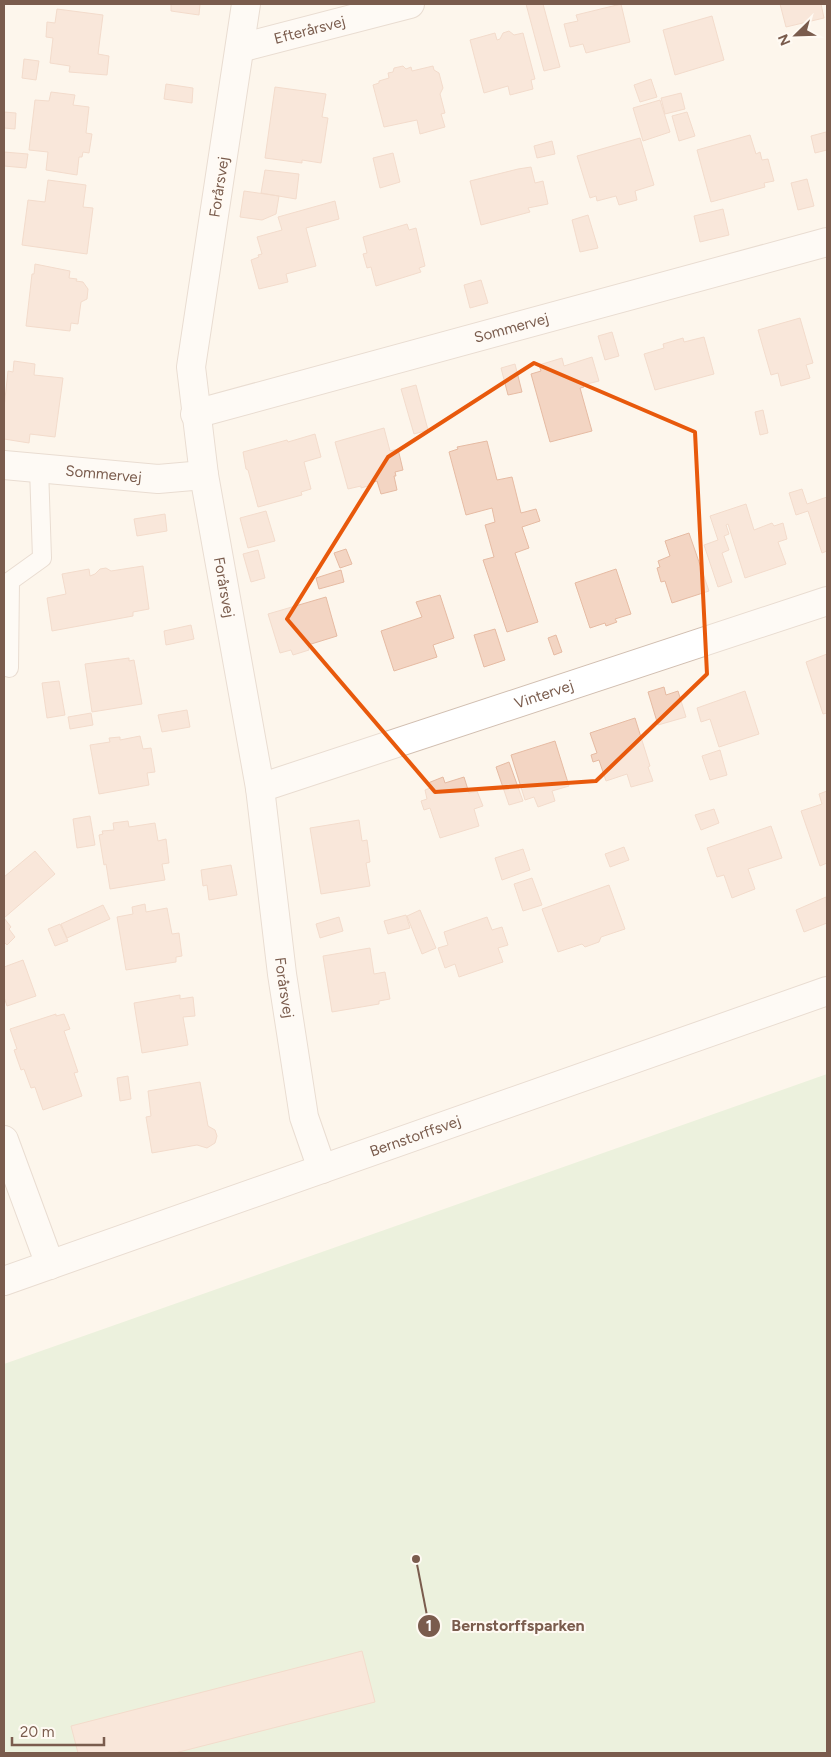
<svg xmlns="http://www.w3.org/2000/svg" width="831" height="1757" viewBox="0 0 831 1757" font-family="Figtree,sans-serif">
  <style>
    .green { fill: #d8ecc9 }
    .building { fill: #f3d5c3; stroke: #e6bba3 }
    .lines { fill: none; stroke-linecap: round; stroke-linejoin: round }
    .service-casing { stroke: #d1beb0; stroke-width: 20 }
    .minor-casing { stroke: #d1beb0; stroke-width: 30 }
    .tertiary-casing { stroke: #d1beb0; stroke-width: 30 }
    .service { stroke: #fff; stroke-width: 18 }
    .minor { stroke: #fff; stroke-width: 28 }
    .tertiary { stroke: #fff; stroke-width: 28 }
    .marked { fill: none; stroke: #e8590c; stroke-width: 4; stroke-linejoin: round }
    .labels { text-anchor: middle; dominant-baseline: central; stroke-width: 4; stroke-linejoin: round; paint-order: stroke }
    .street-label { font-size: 15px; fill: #7a5c4d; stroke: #fffaf3 }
    .leader { fill: none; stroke: #7a5c4d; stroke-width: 2 }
    .callout-dot { fill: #7a5c4d; stroke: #fffaf3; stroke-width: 2 }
    .mark-label { font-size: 15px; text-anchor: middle; font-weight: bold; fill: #fff }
    .callout-label { font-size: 16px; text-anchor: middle; font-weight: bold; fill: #7a5c4d; stroke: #fffaf3; stroke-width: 4; stroke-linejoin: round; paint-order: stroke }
  </style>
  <rect width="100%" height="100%" fill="#fdf6ec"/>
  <path class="green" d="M827,1074V1753H4V1364Z"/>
  <path class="building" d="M171,4H200L199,15L171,11Z
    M526,4H543L560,67L544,71Z
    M621,4L630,42L586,53L583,44L570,47L564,24L578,21L576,15Z
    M780,4H821L824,18L786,27Z
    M57,9L103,15L98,54L109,56L107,75L69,72L70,66L50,63L53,38L46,37L47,22L55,23Z
    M712,16L724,60L675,75L663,30Z
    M509,31L514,35L523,33L535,79L531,80L533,89L510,95L508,86L484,93L470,40L495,33L497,40L500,39L503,33Z
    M24,59L39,61L36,80L22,78Z
    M403,66L406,69L411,67L412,71L433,66L434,70L439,73L443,88L440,94L445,113L441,114L445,127L420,134L417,120L384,127L373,85L379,83V81L389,78L388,73L393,72L394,68Z
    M651,79L657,97L640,102L634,85Z
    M166,84L193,88L192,103L164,99Z
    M275,87L326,94L322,117L328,118L321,163L302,160V163L265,158Z
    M51,92L75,95L73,105L89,107L86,133L92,134L89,153L83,152L82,157H79L77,175L46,170L48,152L29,150L35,100L49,101Z
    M681,93L685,109L665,114L661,98Z
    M660,100L670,132L643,141L633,108Z
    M4,112L16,113L15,129L4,128Z
    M687,112L695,136L679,141L672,116Z
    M826,132L827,150L815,153L811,136Z
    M750,135L756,154L760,152L762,160L768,159L774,181L764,183L765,187L711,202L697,150Z
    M640,138L654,185L635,191L637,200L619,205L616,196L597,201L596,196L590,198L577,156Z
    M552,141L555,154L537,158L534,146Z
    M4,152L28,154L26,168L4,166Z
    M393,153L400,182L380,188L373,158Z
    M531,167L535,183L543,181L548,204L528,208L530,212L481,225L470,181L518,169Z
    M265,170L299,174L296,199L261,193Z
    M807,179L814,206L798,210L791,183Z
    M48,180L86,185L83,207L93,208L87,254L22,245L28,200L45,202Z
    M244,191L279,196L276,214L262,220L240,217Z
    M335,201L339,219L306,228L316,266L286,274L288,282L259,289L251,260L259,257L258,255L262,254L257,237L282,230L278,217Z
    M723,209L729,235L700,242L694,216Z
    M588,215L598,248L580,252L572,220Z
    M407,224L409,230L416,228L425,266L419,268L421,272L376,286L371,267L367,268L363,254L367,253L363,237Z
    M35,264L70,271L69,278L77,279L76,281L83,282L88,289L87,299L81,302L78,324L71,323L70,331L26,326L32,274H34Z
    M481,280L488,303L470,308L464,285Z
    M800,318L813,363L806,365L810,378L781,386L778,373L771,375L758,330Z
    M612,332L619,356L605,360L598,336Z
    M704,337L714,374L655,390L644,354L664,348L663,344L683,338L684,342Z
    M592,357L599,381L583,385L584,387L580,388L592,431L550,442L531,374L541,371L539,365L562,358L564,366Z
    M14,361L35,364L34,375L63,378L55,437L30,434L29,443L4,439V408L8,371L13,372Z
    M515,364L522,392L508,395L501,368Z
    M416,385L428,430L414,434L401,389Z
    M763,410L768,433L760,435L755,412Z
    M384,428L390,451L398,449L403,470L395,472L396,476H394L397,490L381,494L377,481L368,484V486L361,488V486L348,489L335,442Z
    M315,434L321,457L304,462L311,489L301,492L302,495L258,507L248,470L246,469L243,452L287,440L288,442Z
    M487,441L497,480L512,477L521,513L536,509L540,521L522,527L529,548L515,553L538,622L507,632L483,560L494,557L485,525L495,522L492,508L466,515L449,452L458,449L457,447Z
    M802,489L807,504L827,497V551L822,553L808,511L796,515L789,493Z
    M746,504L754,530L772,523L774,526L783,523L787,539L778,542L786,564L745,578L728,524L726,525L729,534L724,536L729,550L722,553L732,582L718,587L704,545L718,540L710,516Z
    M266,511L275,541L248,548L240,518Z
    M165,514L167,531L137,536L134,519Z
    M689,533L709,591L672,603L665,581L661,582L657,568L660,567L658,561L670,556L665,541Z
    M346,549L352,564L340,568L334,553Z
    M258,550L265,578L251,582L243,554Z
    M143,566L149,609L133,612V616L52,631L47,598L66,594L62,574L89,569L90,576L95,574L100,569L106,568L111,571Z
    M616,569L631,614L615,619L617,622L606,626L605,623L590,628L575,583Z
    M341,570L344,582L319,589L316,578Z
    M440,595L454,638L433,645L437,657L394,671L381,631L422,617L416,602Z
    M326,597L337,636L308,645L309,650L293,655L291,650L280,653L268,614Z
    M191,625L194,639L166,645L164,631Z
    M495,629L505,660L484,667L474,635Z
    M556,635L562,652L554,655L548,638Z
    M827,654V713L823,714L806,662Z
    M129,658V661L134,660L142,704L92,712L85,664Z
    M59,681L65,715L47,718L42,683Z
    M664,687L666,695L678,691L686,717L658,725L648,692Z
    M745,691L759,734L719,747L710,719L701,722L697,708Z
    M187,710L190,727L162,732L158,715Z
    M91,713L93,725L70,729L68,717Z
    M635,718L650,766L648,767L653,781L631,787L627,774L606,781L599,760L593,762L591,755L597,753L590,733Z
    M140,736L143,749L151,748L155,772L147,773L149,785L99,794L90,745L110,742L109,738L120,737V740Z
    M555,741L569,786L552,791L555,801L538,807L534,797L525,800L511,755Z
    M720,750L727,775L710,780L702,756Z
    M509,762L523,801L509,805L496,767Z
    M443,777L445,783L464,777L469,793L477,791L483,806L474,809L479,826L440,838L430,808L424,810L421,801L427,799L425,790L430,788L428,783Z
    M827,791V863L820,866L801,811L822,804L819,794Z
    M714,809L719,823L701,830L695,815Z
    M90,816L95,845L77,848L73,819Z
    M359,820L362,841L367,840L370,862L366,863L370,886L321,894L310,828Z
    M128,821L129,827L155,823L158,841L166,839L169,863L162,864L165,880L110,889L106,864L104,865L99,835L103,834L102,831L114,830L113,823Z
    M771,826L782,858L748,869L755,889L732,898L724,875L717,877L707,848Z
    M624,847L629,860L610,867L605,854Z
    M523,849L530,870L502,880L495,858Z
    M35,851L55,874L4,918L11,927L9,929L15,937L7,945L4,942V877Z
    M231,865L237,895L209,900L207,885L203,886L201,870Z
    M532,878L542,905L523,911L514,884Z
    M609,885L625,929L601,937L599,942L585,947L582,944L558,952L542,909Z
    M826,897L827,923L804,932L796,910Z
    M145,904L146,912L167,908L172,934L179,933L182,956L176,957V962L126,970L117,917L133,914L132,907Z
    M103,905L110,919L67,938L61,924Z
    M420,910L436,948L422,954L407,916Z
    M406,915L410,928L388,934L384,921Z
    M339,917L343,931L320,938L316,924Z
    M487,917L492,930L502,927L508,945L498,948L503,962L459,977L455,964L445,968L438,948L448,945L444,932Z
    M60,924L68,941L55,946L48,929Z
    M370,948L374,974L385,972L390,999L379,1001V1004L332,1012L323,956Z
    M23,960L36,996L7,1006L4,997V967Z
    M180,995V999L193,997L195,1016L183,1017L188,1045L142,1053L134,1003Z
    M56,1014V1016L64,1014L70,1029L64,1031L78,1072L74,1073L82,1096L43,1110L35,1087L31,1088L24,1069L21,1070L14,1050L17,1049L10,1029Z
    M128,1076L131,1099L120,1101L117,1078Z
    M200,1082L208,1126L215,1130L217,1136L215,1143L207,1148L197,1145L152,1153L146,1117L151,1116L148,1091Z
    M362,1651L375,1702L175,1753H78L71,1726Z"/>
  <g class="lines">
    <g class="service-casing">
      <path id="service" d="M9,668L10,581L42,558L39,468"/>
    </g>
    <g class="minor-casing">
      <g id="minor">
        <path id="s1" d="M246,4L191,367L204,475L260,788L282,974L304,1117L322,1169"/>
        <path id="s2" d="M240,48L410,4"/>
        <path id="s3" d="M195,414L827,242"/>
        <path id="s4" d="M4,465L158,479L204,475"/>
        <path id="s5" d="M260,788L827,601"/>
        <path d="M4,1140L50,1265"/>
      </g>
    </g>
    <g class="tertiary-casing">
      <g id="tertiary">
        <path id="s6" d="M4,1281L827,991"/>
      </g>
    </g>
    <use href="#service" class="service"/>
    <use href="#minor" class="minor"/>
    <use href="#tertiary" class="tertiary"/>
  </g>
  <path d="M0 0H831V1757H0ZM534,363L695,432L707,674L596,781L435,792L287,619L388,457Z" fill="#fdf6ec" fill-opacity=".55" fill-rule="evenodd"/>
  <path class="marked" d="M534,363L695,432L707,674L596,781L435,792L287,619L388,457Z"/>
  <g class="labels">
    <g class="street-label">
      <text stroke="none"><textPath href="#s2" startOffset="72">Efterårsvej</textPath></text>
      <text transform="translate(219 187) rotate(-81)">Forårsvej</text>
      <text stroke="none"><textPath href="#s3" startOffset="328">Sommervej</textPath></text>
      <text stroke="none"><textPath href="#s4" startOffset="100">Sommervej</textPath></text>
      <text stroke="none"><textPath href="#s1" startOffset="590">Forårsvej</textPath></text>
      <text stroke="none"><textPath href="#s5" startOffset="299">Vintervej</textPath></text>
      <text stroke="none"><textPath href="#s1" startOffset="995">Forårsvej</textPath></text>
      <text stroke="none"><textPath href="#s6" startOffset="436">Bernstorffsvej</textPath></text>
    </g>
  </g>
  <path class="leader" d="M416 1559L429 1626"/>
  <g class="callout-dot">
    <circle cx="416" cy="1559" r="5"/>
    <circle cx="429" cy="1626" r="12"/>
  </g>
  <g class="mark-label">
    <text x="429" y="1631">1</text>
  </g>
  <g class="callout-label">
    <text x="518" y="1631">Bernstorffsparken</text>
  </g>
  <rect width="831" height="1757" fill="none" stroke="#7a5c4d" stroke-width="10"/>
  <g transform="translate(796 35) rotate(247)" stroke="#fffaf3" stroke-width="4" paint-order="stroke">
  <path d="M0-4L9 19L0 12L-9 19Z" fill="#7a5c4d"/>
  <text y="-8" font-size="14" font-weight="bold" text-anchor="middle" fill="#7a5c4d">N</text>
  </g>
  <path d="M12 1737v8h92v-8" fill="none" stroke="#7a5c4d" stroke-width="2.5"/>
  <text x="20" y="1737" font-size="15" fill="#7a5c4d" stroke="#fffaf3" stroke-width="4" paint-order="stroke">20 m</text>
</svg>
